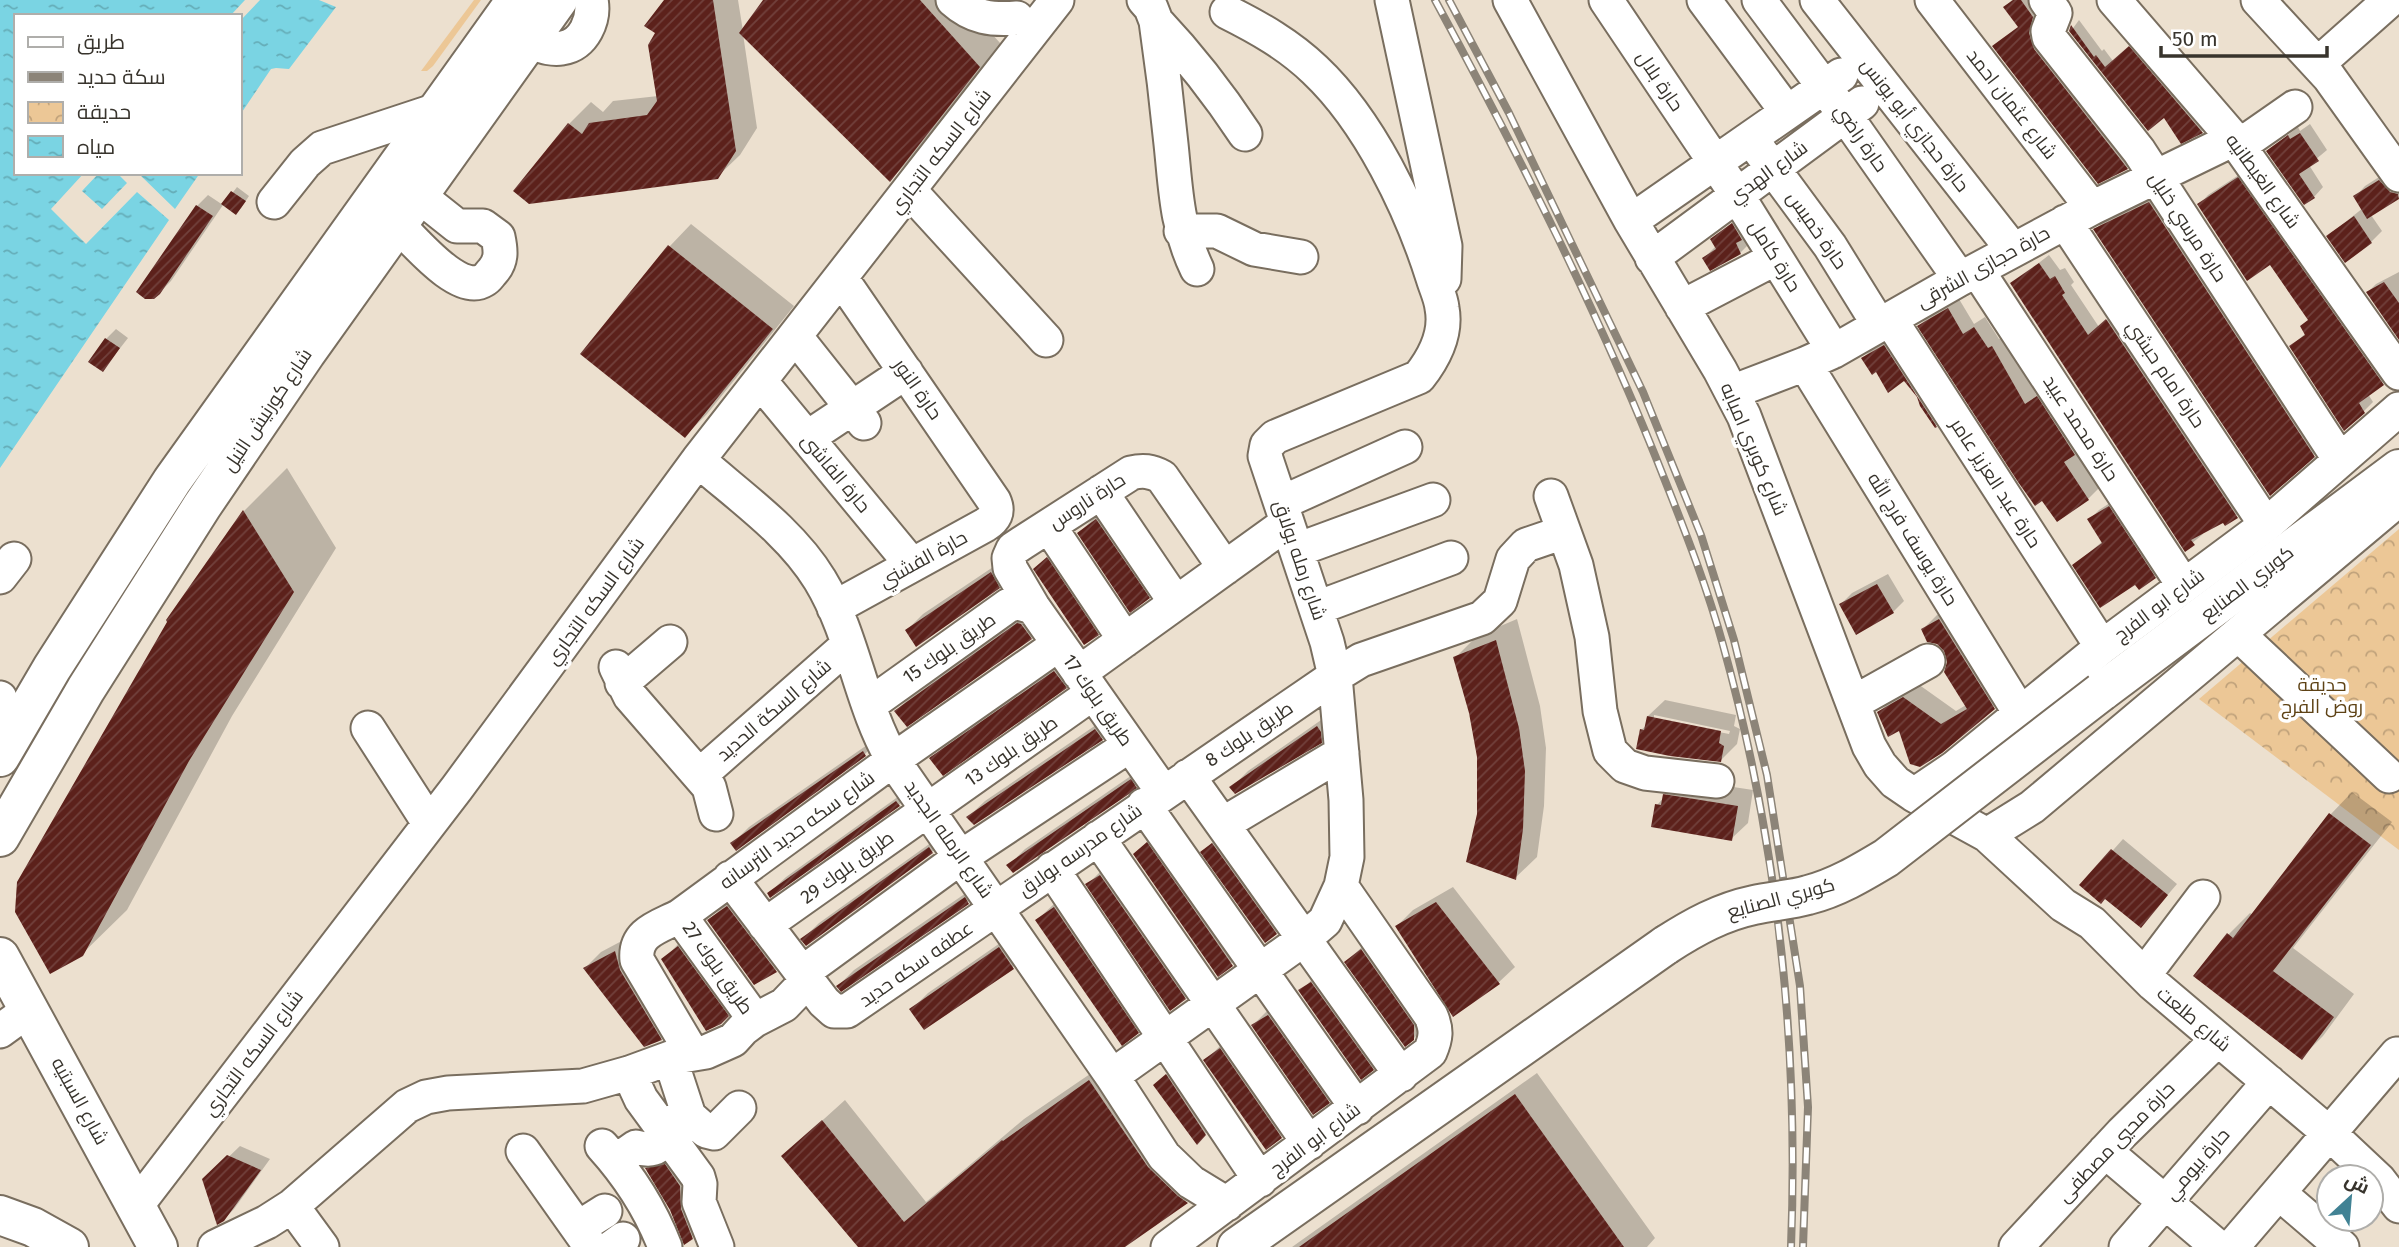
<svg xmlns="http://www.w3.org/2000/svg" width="2399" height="1247" viewBox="0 0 2399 1247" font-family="'Fira Sans',Cairo,sans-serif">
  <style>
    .grass { fill: #ecc796 }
    .park { fill: url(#park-crowns) }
    .water { fill: url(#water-ripples) }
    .shadow { fill: #0003; fill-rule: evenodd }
    .building { fill: url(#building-hatch) }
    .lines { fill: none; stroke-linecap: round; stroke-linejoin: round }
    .minor-casing { stroke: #796e5f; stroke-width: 37 }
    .major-casing { stroke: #796e5f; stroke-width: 42 }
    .highway-casing { stroke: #796e5f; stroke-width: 42 }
    .minor { stroke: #fff; stroke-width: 33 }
    .major { stroke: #fff; stroke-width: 38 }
    .highway { stroke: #fff; stroke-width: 38 }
    .rail-casing { stroke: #8c8478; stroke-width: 8 }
    .rail { stroke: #fff; stroke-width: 5; stroke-dasharray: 16; stroke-linecap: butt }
    .major-bridge-casing { stroke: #796e5f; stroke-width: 42; stroke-linecap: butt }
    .major-bridge { stroke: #fff; stroke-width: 38 }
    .labels { text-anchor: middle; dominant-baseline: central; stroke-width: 7; stroke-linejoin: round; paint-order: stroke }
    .street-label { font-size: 19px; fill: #38342d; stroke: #fff }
    .park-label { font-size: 19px; fill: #5e4215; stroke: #fff }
  </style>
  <defs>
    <pattern id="park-crowns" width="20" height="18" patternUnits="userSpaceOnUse" patternTransform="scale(1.75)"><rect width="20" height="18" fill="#ecc796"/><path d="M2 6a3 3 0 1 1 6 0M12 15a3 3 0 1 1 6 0" fill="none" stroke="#c0a27b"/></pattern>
    <pattern id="water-ripples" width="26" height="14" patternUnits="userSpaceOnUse" patternTransform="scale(1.75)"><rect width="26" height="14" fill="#7ad4e3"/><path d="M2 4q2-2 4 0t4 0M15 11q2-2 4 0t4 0" fill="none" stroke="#65adb8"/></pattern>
    <pattern id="building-hatch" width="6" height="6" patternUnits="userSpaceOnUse" patternTransform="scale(1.75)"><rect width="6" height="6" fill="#5c211b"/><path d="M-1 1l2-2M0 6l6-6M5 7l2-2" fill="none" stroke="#71413c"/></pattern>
  </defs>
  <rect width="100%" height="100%" fill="#ece0cf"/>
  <path class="grass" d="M474,0H481L433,66L427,71H421Z"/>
  <path class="park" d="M2399,529V850L2199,699Z"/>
  <path class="water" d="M0,0H245L230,16H16V173H84L51,209L86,244L137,192L169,220L0,468Z
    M260,0H319L336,7L289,69L276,68L271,69L240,115V21Z
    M99,173H117L127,183L102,209L82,191Z
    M138,173H200L175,209Z"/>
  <path class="shadow" d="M666,0H738L743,31L765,0H961L1001,44L912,158L890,180L743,34L757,128L740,155L717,177L530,202L569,124L591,102L603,112L613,101L658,96L657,33Z
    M2012,0H2033L2134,161L2127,168L2098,182L2019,26L2005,7Z
    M2079,20L2102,51L2104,49L2113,61L2137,41L2209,124L2202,131L2181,141L2165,115L2148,128L2071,31Z
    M2310,124L2327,150L2309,165L2323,187L2314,197L2268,151L2298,127L2300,131Z
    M2248,169L2393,374L2368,394L2373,402L2363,412L2291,346L2306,333L2309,319L2271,263L2199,205L2208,195Z
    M2390,170L2399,181V195L2371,215L2382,231L2371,242L2345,260L2328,236L2363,208L2355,197L2365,186Z
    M237,187L249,196L241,208L224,204Z
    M2159,194L2323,446L2314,455L2095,230L2104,220Z
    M208,195L223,205L171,281L159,293L138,292L197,206Z
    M1743,214L1751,242L1740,253L1704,258L1715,247L1712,239Z
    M691,224L794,306L707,414L685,436L583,354L670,246Z
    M2049,255L2060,270L2065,268L2074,282L2071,285L2099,327L2117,311L2247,507L2225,524L2223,521L2202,532L2203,534L2185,549L2013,283Z
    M2399,272V337L2368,292L2376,284Z
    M1959,299L1974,324L1985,317L1999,339L2003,337L2036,394L2048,387L2084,443L2075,452L2099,488L2088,499L2057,519L1919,326L1930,315Z
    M116,329L128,338L103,370L106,339Z
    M1893,338L1944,417L1935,426L1922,406L1918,396L1904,379L1877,370L1863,358L1871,350Z
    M287,468L336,548L232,716L127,910L82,954L169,620L244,511Z
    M2119,497L2164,567L2154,576L2135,582L2074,565L2103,541L2089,520L2099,510Z
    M1113,504L1165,581L1148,597L1079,533L1095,517Z
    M1052,553L1114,617L1097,634L1036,570Z
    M1008,557L1015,571L999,587L907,630L923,614Z
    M1888,574L1904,601L1893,612L1841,604L1852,593Z
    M1954,606L2008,694L1941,751L1900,728L1879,712L1893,698L1918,684L1956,711L1966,705L1946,650L1923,629L1937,615Z
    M1035,607L1047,622L1031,638L896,711L912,695Z
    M1517,619L1540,706L1546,748L1544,806L1537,857L1515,878L1479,815V757L1471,713L1455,658L1477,636Z
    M1071,656L1082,671L1065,687L931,759L948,742Z
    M1665,700L1736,715L1734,726L1740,729L1737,744L1720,761L1641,730L1647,725L1648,716ZM1654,715L1730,731L1729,734L1654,719Z
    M1334,711L1337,725L1321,741L1232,787L1248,771Z
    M1112,714L1118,722L1102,739L968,817L985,801Z
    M880,736L881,738L865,754L736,849L733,843L749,827Z
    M1148,764L1152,770L1135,786L1009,865L1025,849Z
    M1681,779L1753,790L1748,823L1731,839L1657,805Z
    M913,786L915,788L899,805L771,895L769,893L786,877Z
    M2352,792L2392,822L2293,948L2354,994L2323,1036L2301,1058L2196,975L2229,934L2250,913L2253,915L2331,814Z
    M946,832L949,836L932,852L806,944L803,939L819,923Z
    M1219,836L1292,917L1276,933L1203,852Z
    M1151,838L1249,948L1218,975L1135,855Z
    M2123,839L2177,884L2141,926L2105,897L2082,885Z
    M1104,868L1201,982L1185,998L1088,884Z
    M982,882L984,886L968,902L838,986L854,970Z
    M1453,887L1515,967L1498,983L1397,926L1413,910Z
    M744,891L792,954L776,970L754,983L709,920L726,904Z
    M1071,892L1154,1016L1138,1032L1037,920L1054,904Z
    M1016,932L1029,951L1013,967L925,1028L912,1009L928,993Z
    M631,936L677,1023L661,1039L585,968L601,952Z
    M679,943L744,999L720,1023L663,960Z
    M1363,946L1430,1022L1413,1039L1346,962Z
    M1317,974L1389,1052L1373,1069L1301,991Z
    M1269,1009L1345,1085L1329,1101L1253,1025Z
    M1222,1044L1297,1120L1281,1137L1205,1061Z
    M1112,1059L1170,1145L1208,1180L1187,1201L1122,1247H860L783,1156L845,1100L926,1202L1024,1119Z
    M1178,1065L1216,1123L1197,1142L1166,1075Z
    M1537,1073L1655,1238L1647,1247H1292Z
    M240,1146L270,1159L234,1209L223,1220L213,1172Z
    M663,1152L708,1221L692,1237L671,1209L647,1168Z"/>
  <path class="building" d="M664,0H713L736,151L718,179L529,204L513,191L568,123L582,134L589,123L647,115L657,101L648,45L655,33L644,26Z
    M763,0H920L980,67L890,182L739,33Z
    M2013,0H2021L2033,17L2029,33L2034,49L2128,169L2098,184L1992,46L2018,27L2003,7Z
    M2071,25L2094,57L2096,55L2105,67L2129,46L2203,133L2181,144L2164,118L2148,131L2069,31Z
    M2300,133L2319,161L2299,174L2315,198L2304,205L2266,151L2288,135L2290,139Z
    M2238,177L2384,385L2359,403L2365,413L2344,431L2289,346L2305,335L2300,326L2308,320L2270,265L2247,281L2197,204Z
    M2379,180L2390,192L2398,194L2399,199L2367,219L2353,196Z
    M231,191L246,201L236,215L221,204Z
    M2149,202L2315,457L2270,496L2093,229Z
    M196,205L213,216L160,294L154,299H145L136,292Z
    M2354,216L2372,243L2345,263L2326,236Z
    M1732,223L1742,240L1736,243L1741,254L1710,271L1702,258L1716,249L1710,239Z
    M668,245L773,329L685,438L580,354Z
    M2039,263L2050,279L2055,276L2065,293L2062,295L2088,335L2106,319L2238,518L2225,526L2223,523L2191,540L2195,545L2185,552L2010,283Z
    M2384,282L2399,303V340L2366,292Z
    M1948,308L1963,334L1974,327L1988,348L1992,346L2025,404L2037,396L2075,455L2064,462L2089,500L2057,522L2042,501L2035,506L2018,482L1917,326Z
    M105,338L120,348L103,372L88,362Z
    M1884,345L1937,427L1935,428L1920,406L1917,397L1904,381L1888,393L1876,372L1872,375L1861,358Z
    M2109,506L2156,578L2139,590L2135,585L2100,608L2072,565L2102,543L2087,519Z
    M243,510L294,592L189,761L83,956L50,974L15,912L17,882L167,622L166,620Z
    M1096,519L1150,598L1130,613L1077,533Z
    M1047,557L1099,635L1084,645L1033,569Z
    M991,572L1000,588L916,647L905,630Z
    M1877,584L1894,613L1856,635L1839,604Z
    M1939,619L1995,709L1942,753L1920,767L1910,764L1899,731L1888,737L1877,712L1903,697L1941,724L1967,709L1944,672L1947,662L1944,651L1937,644L1927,642L1921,629Z
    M1017,623L1021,624L1032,639L907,727L894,711Z
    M1496,640L1519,728L1525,771L1523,829L1516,880L1466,862L1477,814V757L1469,713L1453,657Z
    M1054,671L1067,688L943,776L929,758Z
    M1647,716L1721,731L1719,743L1724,746L1721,762L1670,756L1636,749L1640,729L1644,730Z
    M1317,726L1321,732L1322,743L1235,794L1229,787Z
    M1095,729L1103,740L974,825L966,817Z
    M863,751L866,756L736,851L730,843Z
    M1131,779L1137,788L1129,794L1013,873L1006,865Z
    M1663,794L1738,806L1732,841L1651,827L1655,804L1661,805Z
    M896,801L900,806L770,898L767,893Z
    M2329,813L2371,845L2273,971L2334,1017L2302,1060L2193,976L2227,933L2233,938Z
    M1147,842L1233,966L1218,977L1133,854Z
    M1212,843L1277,934L1265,943L1200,852Z
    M929,847L933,853L806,946L800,939Z
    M2111,849L2168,895L2141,928L2105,899L2101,904L2079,885Z
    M1100,875L1186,999L1170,1011L1085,884Z
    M965,897L969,904L841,992L836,986Z
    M1436,902L1500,984L1453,1017L1395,926Z
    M727,906L777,972L754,985L707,920Z
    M1054,907L1139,1033L1122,1046L1035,920Z
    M678,946L729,1016L721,1024L706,1031L661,959Z
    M999,947L1014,969L924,1030L909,1009Z
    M1361,949L1414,1025V1040L1405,1047L1344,962Z
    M615,951L620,970L662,1040L644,1047L583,968Z
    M1311,982L1374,1070L1361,1080L1298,990Z
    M1268,1015L1330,1103L1313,1115L1251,1025Z
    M1220,1048L1282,1138L1266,1150L1203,1060Z
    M1166,1074L1206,1135L1197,1145L1153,1085Z
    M1089,1080L1148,1167L1178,1196L1188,1203L1125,1247H858L781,1156L822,1120L904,1222L1002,1140L1003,1141Z
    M1515,1094L1624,1247H1299Z
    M227,1155L261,1170L224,1221L217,1225L202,1179Z
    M665,1164L680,1186L681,1209L693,1239L684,1245L670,1210L645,1168Z"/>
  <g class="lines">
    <g class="minor-casing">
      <path id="minor" d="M953,0C973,18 992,20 1017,18
        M1144,0L1151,8L1156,21C1162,62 1167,103 1171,144C1176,191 1176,225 1197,269
        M1392,0L1445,246L1444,279
        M1510,0L1631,221L1720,370L1744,416L1869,746L1880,765L1895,782L1914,795L1987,835L2063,905L2092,923L2153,984L2330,1134L2379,1180L2399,1206
        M1606,0L1737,195L1834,351
        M1704,0L1787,112
        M1759,0L1845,115L1960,279
        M1817,0L2013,250
        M1932,0L2092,208
        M2046,0L2055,13L2048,31L2049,37L2139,151L2340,460
        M2114,0L2234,139L2399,373
        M2258,0L2329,77L2399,175
        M1156,21C1190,57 1218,93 1245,134
        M528,42C539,45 550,50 562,48C584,45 595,19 591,0
        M2319,63L2390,0
        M2239,146L2295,107
        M1760,151L1830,246L1879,325
        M909,190L1046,340
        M274,202L305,163L322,148L437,110
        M1631,221L1841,75
        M2065,222L2266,525
        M397,224C414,240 459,296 484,280C488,278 489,275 492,272C502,261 501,251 498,237L483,226H457L418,195
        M1181,231H1217L1254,249L1301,257
        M1652,258L1862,103
        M1977,270L2184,586
        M1682,307L1776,258
        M1890,319L2102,647
        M795,336L864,423
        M1805,364L2020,713
        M760,381L912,565
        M1732,392L1805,364L1834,351L1960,279L2092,208L2234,139
        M807,438L906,372
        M698,460C740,497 791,532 820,580C854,636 860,704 893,760L1112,1076L1164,1156L1191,1182L1227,1204
        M1101,492L1176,603
        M1551,496L1576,565L1592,637L1600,711L1610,751L1625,766L1645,773L1717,781
        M1281,503L1405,447
        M1049,526L1125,640
        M1297,550L1433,500
        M0,577L14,559
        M834,608L985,525C995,519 999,512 994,501L841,278
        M1317,608L1451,558
        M2238,634L2389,776
        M616,667L630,696L709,787L716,814
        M1079,673L1287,523
        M622,683L670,642
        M0,698L11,735
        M1853,703L1928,661
        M869,705L1009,605L1018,603L1033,607
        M368,728L429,823
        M700,775L847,646
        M1188,776L1401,1075
        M1163,792L1033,607L1010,568L1009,558L1013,549L1022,543L1131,473C1143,470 1151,471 1162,477L1225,568
        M1914,795L1954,768L2102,647L2266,525L2399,409
        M1144,805L1357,1108
        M1223,824L1342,753
        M1987,835L2032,807L2399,499
        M1098,838L1309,1143
        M1052,869L1260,1180
        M730,878L824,1002L834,1011H847L1335,676L1361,660L1482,618L1500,601L1513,559L1526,545L1564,532
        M680,916L755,1020
        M765,925L1093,693
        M802,973L961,857L1130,745
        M2144,975L2203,897
        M0,1031L29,1010
        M692,1053L637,960C634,932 659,927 680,916L893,760L1059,644
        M670,1058L689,1116
        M629,1073L641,1099L698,1177L700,1184L699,1202L717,1247
        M1112,1076L1304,939L1325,921L1341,886L1347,857L1346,800L1335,676L1327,642L1265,456L1267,445L1275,437L1419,377C1434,358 1447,334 1442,308C1441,298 1436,288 1433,278C1411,208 1369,121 1315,70C1289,45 1259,28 1227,12
        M602,1146C630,1177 650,1208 665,1247
        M523,1151L591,1247
        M2105,1151L2218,1247
        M616,1161L636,1147C655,1153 662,1147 666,1128L680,1117L689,1116L706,1131L714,1133L739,1108
        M2279,1193L2342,1247
        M137,1205L457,788L698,460L1057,0
        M292,1206L322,1247
        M578,1228L605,1211
        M215,1247L267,1222L292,1206L407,1106L426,1097L448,1093L583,1086L629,1073L670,1058L706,1052L733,1040L743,1029L755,1020L784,1005L807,981
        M612,1247L623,1239
        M1168,1247L1430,1052C1436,1038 1437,1030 1431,1016L1341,886
        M2016,1247L2122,1133L2218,1039
        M2126,1247L2269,1082
        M2232,1247L2397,1054"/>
    </g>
    <g class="major-casing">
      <path id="major" d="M2101,692L2399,469
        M0,957L158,1247
        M0,1215L33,1227L69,1247
        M1237,1247L1666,945"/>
    </g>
    <g class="highway-casing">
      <path id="highway" d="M0,757L52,668L172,481L516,0
        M0,837L86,689L202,506L306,353L558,0"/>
    </g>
    <use href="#minor" class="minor"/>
    <use href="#major" class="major"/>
    <use href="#highway" class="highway"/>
    <g class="rail-casing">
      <path id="rail" d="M1435,0C1520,157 1601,317 1666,483C1687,536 1708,590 1723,645C1777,840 1799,1045 1791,1247
        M1449,0L1509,113L1643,392L1701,535L1734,640L1767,775L1800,986L1808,1107L1803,1247"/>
    </g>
    <use href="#rail" class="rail"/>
    <g class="major-bridge-casing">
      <path id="major-bridge" d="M1666,945C1694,927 1721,912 1754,905C1772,901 1790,900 1808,895C1836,888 1861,873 1886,858L2101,692"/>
    </g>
    <use href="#major-bridge" class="major-bridge"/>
  </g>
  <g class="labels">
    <g class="street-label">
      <text transform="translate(1660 81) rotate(56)">حارة بلال</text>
      <text transform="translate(2012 104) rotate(52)">شارع عثمان احمد</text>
      <text transform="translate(1915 125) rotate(52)">حارة حجازي أبو يونس</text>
      <text transform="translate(1861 138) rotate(55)">حارة راضي</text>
      <text transform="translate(940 151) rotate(-52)">شارع السكه التجاري</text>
      <text transform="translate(1768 172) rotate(-36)">شارع الهدي</text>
      <text transform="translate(2263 181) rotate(54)">شارع الغيطانيه</text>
      <text transform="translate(2188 227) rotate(57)">حارة مرسي خليل</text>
      <text transform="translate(1817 230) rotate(55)">حارة خميس</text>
      <text transform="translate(1775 256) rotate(58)">حارة كامل</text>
      <text transform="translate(1983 267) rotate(-29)">حارة حجازى الشرقى</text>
      <text transform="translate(2166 374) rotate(56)">حارة امام حبشي</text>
      <text transform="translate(918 389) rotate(55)">حارة النور</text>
      <text transform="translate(267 410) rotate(-56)">شارع كورنيش النيل</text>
      <text transform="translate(2081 428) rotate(57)">حارة محمد عبيد</text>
      <text transform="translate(1754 449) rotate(67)">شارع كوبري امبابه</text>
      <text transform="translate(836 473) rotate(50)">حارة الفاشى</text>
      <text transform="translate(1996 483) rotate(57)">حارة عبد العزيز عامر</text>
      <text transform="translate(1087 501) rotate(-33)">حارة ناروس</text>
      <text transform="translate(1913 539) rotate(58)">حارة يوسف فرج الله</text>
      <text transform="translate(923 559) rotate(-29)">حارة الفشني</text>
      <text transform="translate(1300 560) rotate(71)">شارع رمله بولاق</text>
      <text transform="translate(2247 583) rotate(-37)">كوبري الصنايع</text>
      <text transform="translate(595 601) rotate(-54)">شارع السكه التجاري</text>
      <text transform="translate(2159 605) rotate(-37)">شارع ابو الفرج</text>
      <text transform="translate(949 648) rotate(-35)">طريق بلوك 15</text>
      <text transform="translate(1098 700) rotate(55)">طريق بلوك 17</text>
      <text transform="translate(774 710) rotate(-41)">شارع السكة الحديد</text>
      <text transform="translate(1249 734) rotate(-34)">طريق بلوك 8</text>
      <text transform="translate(1011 751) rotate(-35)">طريق بلوك 13</text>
      <text transform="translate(797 830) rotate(-36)">شارع سكه حديد الترسانه</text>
      <text transform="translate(949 839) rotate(55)">شارع الرمله الجديد</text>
      <text transform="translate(1080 850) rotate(-35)">شارع مدرسه بولاق</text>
      <text transform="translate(847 867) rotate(-36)">طريق بلوك 29</text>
      <text transform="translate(1781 898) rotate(-15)">كوبري الصنايع</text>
      <text transform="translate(916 964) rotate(-35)">عطفه سكه حديد</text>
      <text transform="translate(718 968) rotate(55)">طريق بلوك 27</text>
      <text transform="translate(2194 1019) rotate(40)">شارع طلعت</text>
      <text transform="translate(253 1053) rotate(-53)">شارع السكه التجاري</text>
      <text transform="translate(80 1101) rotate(61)">شارع السبتيه</text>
      <text transform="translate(1315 1139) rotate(-37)">شارع ابو الفرج</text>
      <text transform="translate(2116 1142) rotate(-46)">حارة محيي مصطفى</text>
      <text transform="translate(2197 1164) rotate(-49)">حارة بيومي</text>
    </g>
    <g class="park-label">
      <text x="2322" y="684">حديقة<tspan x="2322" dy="22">روض الفرج</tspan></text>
    </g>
  </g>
  <rect x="14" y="14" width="228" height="161" fill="#ffffff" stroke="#afaeab" stroke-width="2"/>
  <rect x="28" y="37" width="35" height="10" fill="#ffffff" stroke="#afaeab" stroke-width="2"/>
  <text x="77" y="49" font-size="21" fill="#38342d">طريق</text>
  <rect x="28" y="72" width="35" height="10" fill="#8c8478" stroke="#afaeab" stroke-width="2"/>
  <text x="77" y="84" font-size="21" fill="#38342d">سكة حديد</text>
  <rect x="28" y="102" width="35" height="21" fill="url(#park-crowns)" stroke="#afaeab" stroke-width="2"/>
  <text x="77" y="119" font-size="21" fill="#38342d">حديقة</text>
  <rect x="28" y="136" width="35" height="21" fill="url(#water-ripples)" stroke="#afaeab" stroke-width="2"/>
  <text x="77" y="154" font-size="21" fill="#38342d">مياه</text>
  <g transform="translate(2350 1198) rotate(26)"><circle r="33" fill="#ffffff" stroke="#afaeab" stroke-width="2"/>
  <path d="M0-5L12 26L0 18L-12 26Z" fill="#418294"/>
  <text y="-10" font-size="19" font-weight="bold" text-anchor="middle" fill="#38342d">ش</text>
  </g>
  <path d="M2161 46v10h166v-10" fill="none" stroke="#38342d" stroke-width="3.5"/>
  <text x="2172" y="46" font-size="21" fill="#38342d" stroke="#ffffff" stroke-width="5" paint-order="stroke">50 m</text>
</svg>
